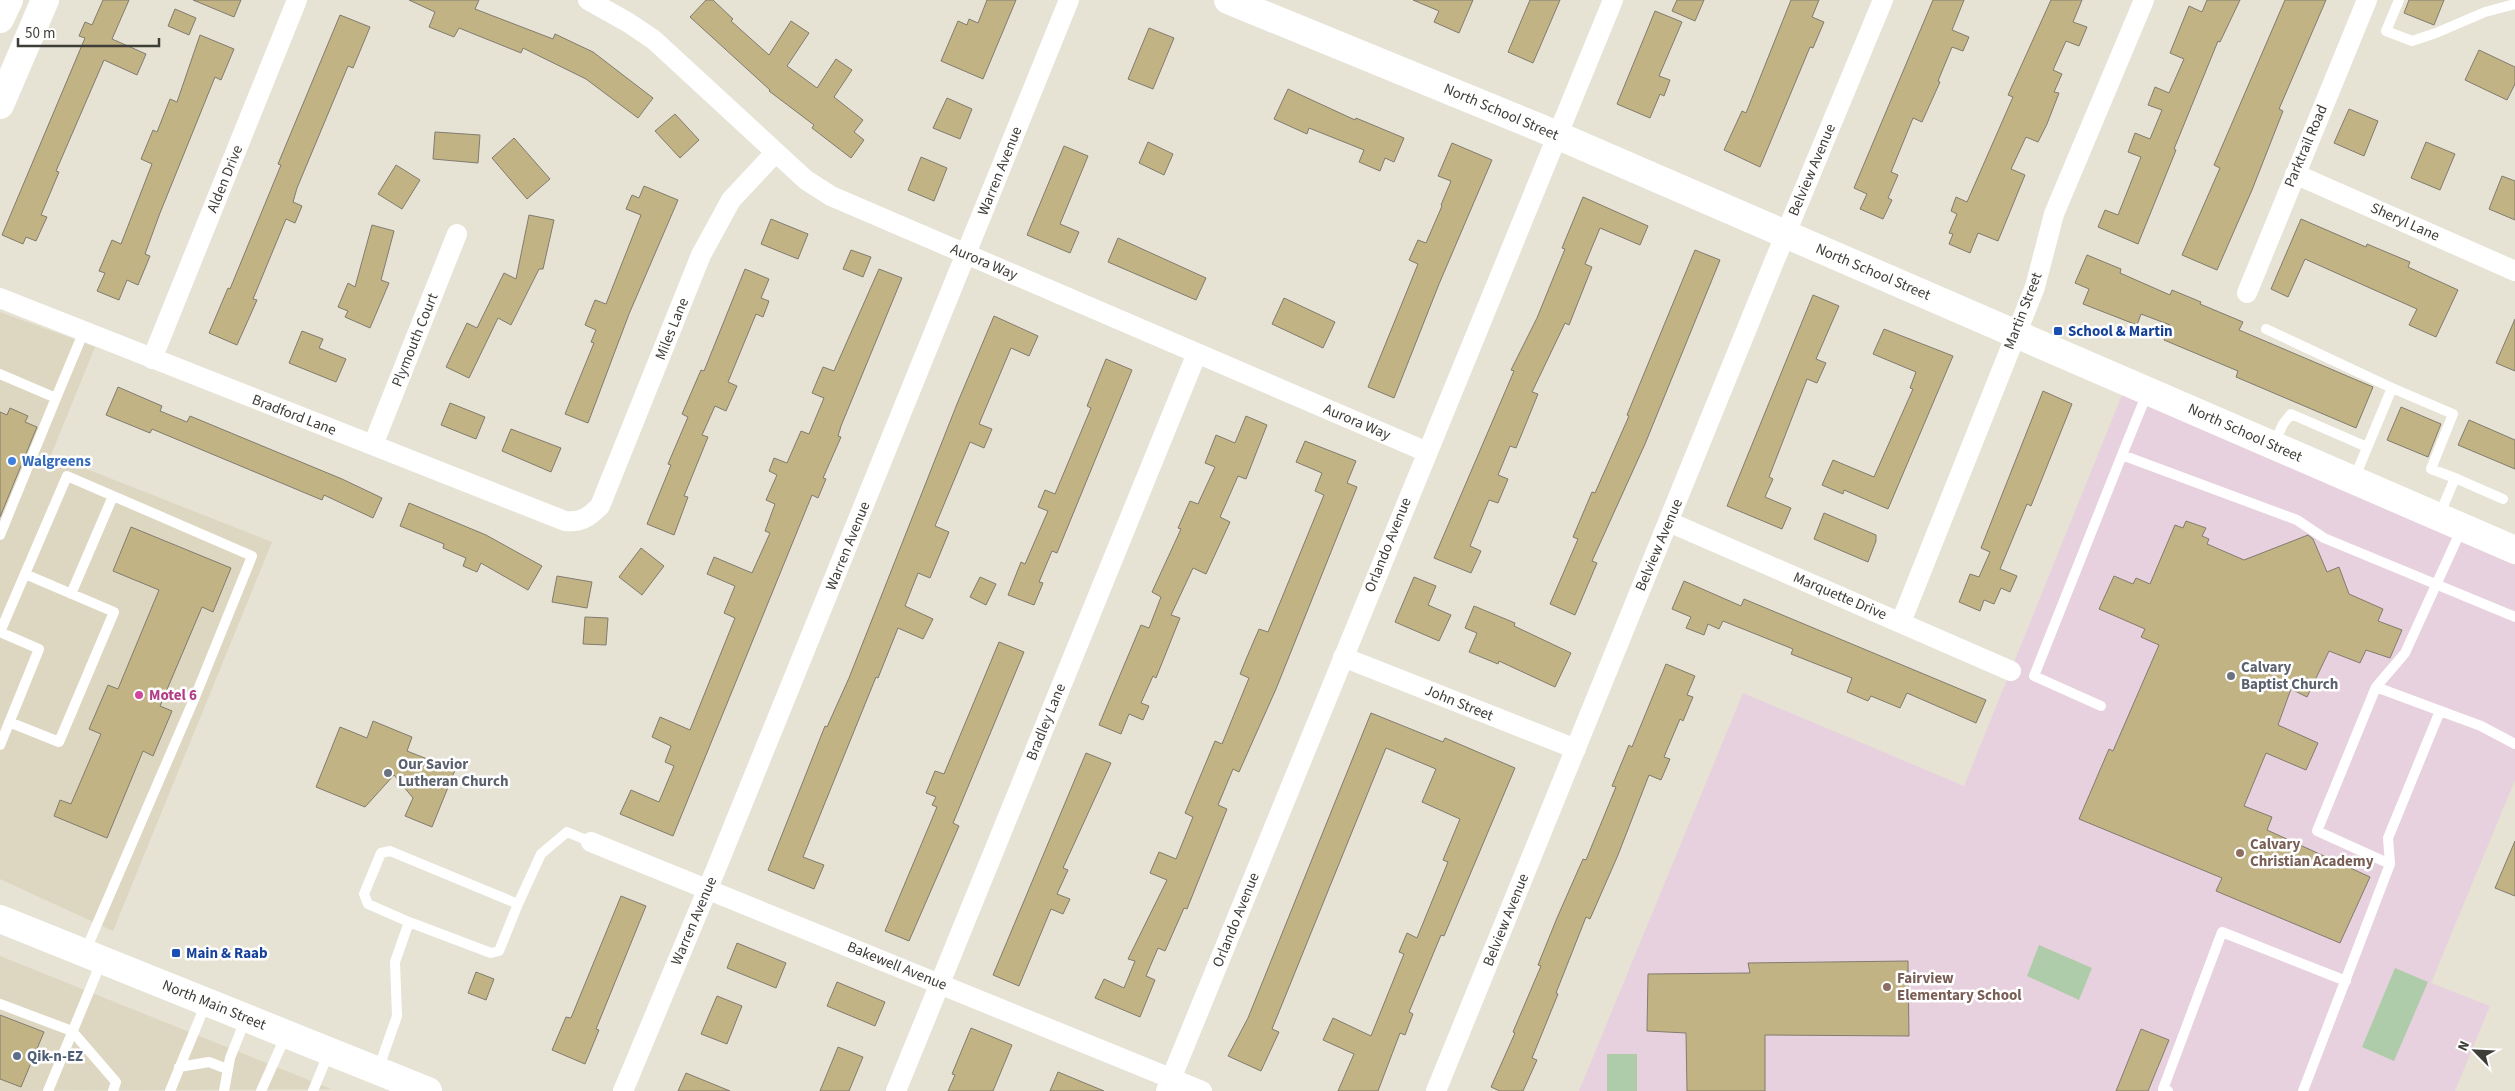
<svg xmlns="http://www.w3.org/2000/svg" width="2515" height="1091" viewBox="0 0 2515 1091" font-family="'Source Sans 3',sans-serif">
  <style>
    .built { fill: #ddd7c1 }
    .education { fill: #e7d1de }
    .green { fill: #aeccaa }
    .building { fill: #c2b384; stroke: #807c6f }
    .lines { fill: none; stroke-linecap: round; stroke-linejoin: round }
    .lane { stroke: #fff; stroke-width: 10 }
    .street { stroke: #fff; stroke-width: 20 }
    .secondary { stroke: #fff; stroke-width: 28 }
    .primary { stroke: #fff; stroke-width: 28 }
    .transit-dot { fill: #1a4fb4; stroke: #fff; stroke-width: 2 }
    .shop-dot { fill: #3f7fe0; stroke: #fff; stroke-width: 2 }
    .worship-dot { fill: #6b7280; stroke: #fff; stroke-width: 2 }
    .hotel-dot { fill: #d1479c; stroke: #fff; stroke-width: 2 }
    .education-dot { fill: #8d6e63; stroke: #fff; stroke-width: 2 }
    .service-dot { fill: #5c6f8a; stroke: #fff; stroke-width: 2 }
    .labels { text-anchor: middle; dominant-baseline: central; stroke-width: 5; stroke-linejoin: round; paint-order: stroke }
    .street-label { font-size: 15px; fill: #3f3d37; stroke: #fff }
    .transit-label { font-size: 15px; font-weight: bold; fill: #164399; stroke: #fff; text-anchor: start }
    .shop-label { font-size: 15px; font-weight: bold; fill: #366cbe; stroke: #fff; text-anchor: start }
    .worship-label { font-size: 15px; font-weight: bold; fill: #5b616d; stroke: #fff; text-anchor: start }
    .hotel-label { font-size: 15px; font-weight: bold; fill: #b23c85; stroke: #fff; text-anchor: start }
    .education-label { font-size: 15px; font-weight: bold; fill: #785e54; stroke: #fff; text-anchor: start }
    .service-label { font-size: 15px; font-weight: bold; fill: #4e5e75; stroke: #fff; text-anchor: start }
  </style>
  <rect width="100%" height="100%" fill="#e6e2d4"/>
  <path class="built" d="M0,312L95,347L51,455L272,542L113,931L0,879Z
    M0,956L331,1089L0,1091Z"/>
  <path class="education" d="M2122,395L2515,565V780L2431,983L2490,1006L2455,1091H1579L1743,693L1964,786Z"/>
  <path class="green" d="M2039,945L2092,968L2079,1000L2027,976Z
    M2395,968L2428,982L2394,1061L2362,1047Z
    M1607,1054H1637V1091H1607Z"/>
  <path class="building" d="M103,0H129L112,39L146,54L137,75L104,60L56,171L59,172L41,215L47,217L36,241L26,237L23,244L2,235L85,38L79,36L85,22L92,25Z
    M193,0H241L234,17Z
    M409,0H479L475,9L553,39L555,34L593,52L653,98L638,118L586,79L523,48L521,53L459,28L454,37L429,27L435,12Z
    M706,0H713L733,19L731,21L769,55L791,21L809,33L787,66L817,88L836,59L852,70L834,97L863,120L854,132L864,140L851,158L812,128L814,125L769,91L770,90L690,17Z
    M987,0H1016L983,79L941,61L958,21L967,25L969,19L978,23Z
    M1413,0H1473L1459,33L1434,22L1439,11Z
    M1530,0H1560L1533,63L1508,52Z
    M1677,0H1704L1695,21L1672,11Z
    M1791,0H1819L1812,17L1824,22L1813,48L1810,47L1760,167L1724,150L1742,111L1746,113Z
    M1933,0H1964L1952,30L1969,37L1963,51L1952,47L1938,81L1940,82L1922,122L1913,118L1891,172L1898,175L1888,198L1892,200L1883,219L1860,209L1867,194L1854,188Z
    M2051,0H2082L2073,22L2087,27L2079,46L2066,41L2053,70L2062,74L2054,92L2059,93L2047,124L2038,142L2026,137L2011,169L2025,175L1998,241L1978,233L1970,253L1949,244L1953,234L1949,233L1957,214L1951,211L1956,197L1967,202L2013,97L2008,95Z
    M2207,0H2240L2220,42L2218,41L2174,149L2176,150L2138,244L2098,227L2105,210L2118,215L2141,157L2128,152L2135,133L2150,139L2162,110L2148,105L2155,87L2169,93L2184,59L2170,53L2189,6L2202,12Z
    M2285,0H2326L2279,109L2283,111L2252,190L2217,270L2182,255L2220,168L2214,165Z
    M2409,0H2444L2434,25L2404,13Z
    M175,9L196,18L189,35L168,26Z
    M1655,11L1682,22L1659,76L1670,80L1664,96L1660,94L1650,118L1617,104Z
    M340,15L370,27L353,68L348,66L297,188L293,202L302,206L295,223L286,219L253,299L257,300L237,345L209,333L228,288L230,289L281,165L278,164Z
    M1149,28L1174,38L1153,89L1128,79Z
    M200,35L234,49L221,80L215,77L160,213L145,254L150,256L138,285L127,280L119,300L97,291L105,273L99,271L112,240L121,244L152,164L141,159L153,130L157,132L170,99L177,102Z
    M2479,50L2515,67V84L2507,100L2465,80Z
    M1288,89L1355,120L1356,118L1404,138L1394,162L1385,158L1380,171L1359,162L1364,150L1309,128L1307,134L1274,119Z
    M947,98L972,109L960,139L933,128Z
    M2349,109L2378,121L2364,156L2334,143Z
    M675,114L699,140L680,158L655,131Z
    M435,132L480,135L478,163L433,159Z
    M514,138L550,179L527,199L492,158Z
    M1148,142L1173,154L1164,175L1139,163Z
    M2426,142L2455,154L2440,190L2411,178Z
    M1452,143L1492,160L1439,284L1394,398L1368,387L1418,264L1409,260L1418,240L1426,243L1442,206L1441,205L1451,181L1438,176Z
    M1064,146L1088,156L1060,224L1079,232L1070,253L1027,235Z
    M921,157L947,168L934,201L908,190Z
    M396,165L420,180L402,209L378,194Z
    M2502,176L2515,181V220L2489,209Z
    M644,186L678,200L629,314L588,423L565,414L594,343L591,342L596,330L585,325L595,300L606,304L641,215L626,209L632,195L639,198Z
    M1583,197L1648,226L1640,245L1600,228L1585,264L1592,267L1569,325L1565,323L1532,392L1538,394L1516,448L1510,446L1498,475L1508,479L1498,503L1489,500L1470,546L1481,551L1471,573L1434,558L1514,371L1511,370L1537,318L1565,249L1562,248Z
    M529,215L554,220L543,269H539L511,325L498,318L469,378L446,367L467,323L477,328L504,273L516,279Z
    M771,219L808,234L798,259L761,244Z
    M2301,219L2366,247L2367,244L2410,262L2408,267L2458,290L2436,337L2409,325L2417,309L2305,259L2288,297L2271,289Z
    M372,225L394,231L381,280L389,283L370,328L345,317L348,311L338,307L348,283L355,287Z
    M1118,238L1206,278L1196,300L1108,262Z
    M851,250L871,257L863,277L843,269Z
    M1695,250L1720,260L1645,444L1592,561L1597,563L1575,615L1550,604L1578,539L1573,537L1592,492L1595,493L1629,416L1627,415Z
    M2087,255L2121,269L2120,273L2170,295L2172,290L2201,302L2200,304L2243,322L2239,330L2373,387L2356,428L2236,377L2238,371L2164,340L2170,325L2141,314L2137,325L2083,304L2089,289L2075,283Z
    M745,269L769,279L761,298L769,301L763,317L756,314L728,382L737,386L726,411L715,406L702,435L708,437L684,496L688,497L674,535L647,524L671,465L668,464L688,417L682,414L701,370L704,371Z
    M879,269L902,278L841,426L838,436L841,437L823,478L826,479L818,498L812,495L673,836L620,814L631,790L659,802L674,766L665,762L671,746L652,737L660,717L690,730L735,618L724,613L735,586L707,574L714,557L752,573L770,533L765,531L775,504L766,500L777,475L769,471L774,458L787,463L801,431L809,434L824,398L812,393L823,367L834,371Z
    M1813,295L1839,306L1816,359L1826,363L1817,383L1807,379L1769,477L1773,479L1765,497L1791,508L1782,529L1727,506Z
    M1284,298L1335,322L1323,348L1272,324Z
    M994,316L1038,336L1029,356L1011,348L979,424L992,429L984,448L970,442L935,526L949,532L930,578L918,573L905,606L933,619L923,639L898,628L878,678L876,677L803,857L824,865L814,889L768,870L825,726L827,727L849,678L957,404Z
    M2515,319V371L2496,363Z
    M1884,329L1953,356L1888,509L1844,490L1843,494L1822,485L1833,460L1874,477L1913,389L1910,388L1916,372L1873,354Z
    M302,331L323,339L319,348L346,359L336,382L289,363Z
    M1106,359L1132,370L1057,553L1052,551L1039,582L1043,583L1034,605L1008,595L1021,562L1025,564L1048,511L1038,507L1045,490L1055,494L1091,408L1087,406Z
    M118,387L162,406L160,411L187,422L190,416L342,479L382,498L373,518L324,495L322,500L152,429L150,433L106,415Z
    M2043,391L2072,404L2031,506L2027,504L2000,569L2017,576L2010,592L2001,588L1994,604L1984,600L1980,611L1959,602L1970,574L1979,577L1990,552L1981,548Z
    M450,403L485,417L476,439L441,425Z
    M2401,407L2441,424L2428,457L2387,440Z
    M10,408L28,416L25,422L37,427L0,517V412L7,415Z
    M1246,416L1267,425L1246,479L1238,476L1220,517L1230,522L1206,574L1193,568L1171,615L1180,618L1156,678L1153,676L1141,703L1149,706L1143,720L1129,714L1121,734L1099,725L1141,625L1149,628L1161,597L1152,592L1181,529L1178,528L1190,501L1198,504L1215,467L1205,463L1216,435L1235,443Z
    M2469,420L2515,440V469L2458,445Z
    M511,429L561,448L551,472L502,451Z
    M1305,441L1356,461L1347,483L1357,487L1276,689L1239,772L1233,769L1218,805L1227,809L1187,909L1184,908L1165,951L1158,948L1146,976L1155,980L1140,1017L1095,998L1104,979L1124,988L1135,961L1128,959L1167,880L1150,873L1159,852L1176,859L1193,817L1185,813L1215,741L1222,744L1249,678L1240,674L1247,657L1259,629L1268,632L1324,495L1315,491L1322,473L1296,462Z
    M409,503L486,535L542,566L528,590L481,563L477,572L463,566L466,558L443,548L444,544L400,526Z
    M1824,513L1876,535V541L1868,562L1814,539Z
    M2186,521L2206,528L2202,536L2209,539L2207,544L2244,560L2308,535L2313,539L2327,572L2339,567L2349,594L2383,609L2378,621L2402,630L2390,658L2366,650L2360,663L2329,651L2307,697L2291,689L2278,725L2318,743L2306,770L2266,753L2244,806L2272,817L2267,830L2370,877L2340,943L2216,891L2222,878L2079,819L2109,749L2113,751L2159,645L2141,637L2145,629L2099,609L2114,576L2133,584L2136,578L2150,584L2175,525L2183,528Z
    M131,527L231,568L213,612L202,607L160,706L172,711L153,756L143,751L107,838L54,816L60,800L71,804L101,734L89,729L108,685L118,689L159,590L113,571Z
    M641,548L664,566L642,595L619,577Z
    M557,576L592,582L587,608L552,602Z
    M980,577L996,584L986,605L970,597Z
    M1414,577L1436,586L1428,605L1451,615L1439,641L1395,622Z
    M1684,581L1741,606L1744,599L1986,700L1976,723L1907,693L1900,708L1871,696L1868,701L1847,692L1852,678L1791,654L1793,649L1723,621L1719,629L1708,624L1704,635L1686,628L1691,617L1672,609Z
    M1474,606L1515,623L1514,626L1571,653L1555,687L1499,661L1498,664L1469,652L1477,633L1465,628Z
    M585,617L608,618L606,645L583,644Z
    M999,642L1024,652L953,823L959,826L909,941L885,931L937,807L932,805L936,797L926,793L935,771L944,774Z
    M1666,664L1695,676L1687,695L1693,697L1683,721L1680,719L1664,757L1670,759L1661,780L1649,775L1618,855L1590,919L1586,917L1556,993L1558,994L1532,1058L1537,1060L1523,1091H1500L1491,1087L1515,1033L1513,1032L1541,966L1538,965L1557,918L1583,859L1586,860L1616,787L1612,786L1629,745L1632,747Z
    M1371,713L1443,742L1445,738L1515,768L1444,936L1441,935L1409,1012L1413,1014L1405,1035L1400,1033L1378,1091H1338L1354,1054L1323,1040L1333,1018L1371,1036L1404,954L1399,952L1407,933L1417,938L1448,862L1443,860L1460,819L1422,802L1436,769L1386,748L1272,1029L1279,1032L1261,1071L1228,1056L1248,1018Z
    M373,721L412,737L407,751L455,770L432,827L405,816L413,798L394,775L365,807L316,787L340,727L367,738Z
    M1086,753L1111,763L1063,868L1068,870L1057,894L1070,899L1063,914L1051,909L1019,986L993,975Z
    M2515,841V896L2495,888Z
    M621,896L646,906L596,1029L599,1030L585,1064L552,1050L566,1017L571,1018Z
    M737,943L786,963L776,988L727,968Z
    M1908,961L1909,1036L1765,1035V1091H1687L1686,1033L1647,1031L1648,974L1750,973L1748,963Z
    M476,972L494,979L486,1000L468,993Z
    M837,982L885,1002L875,1026L827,1006Z
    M717,996L742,1006L727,1044L701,1034Z
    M0,1015L44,1032L21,1087L0,1079Z
    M971,1028L1012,1045L993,1091H948L955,1075L952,1074Z
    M2141,1029L2169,1040L2148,1091H2116Z
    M838,1047L863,1057L849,1091H820Z
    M1058,1072L1104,1091H1050Z
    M686,1073L730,1091H678Z"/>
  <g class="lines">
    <path class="lane" d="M2399,0L2386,31L2412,41L2436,33L2485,12L2515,4
      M2266,329L2392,388L2354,479
      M0,374L56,398L84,331
      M2392,388L2453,414L2431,469L2455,478
      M2274,444L2283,424L2291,414L2367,447
      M2122,455L2148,391
      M2439,516L2455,478L2503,499
      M0,535L56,398
      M71,594L113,496
      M2376,687L2405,653L2462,528
      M2101,706L2034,676L2122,455L2297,520L2324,538L2515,617
      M9,722L59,742L114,612L25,574
      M0,745L39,649L0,632L67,476L252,556L195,697L85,952
      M2390,864L2388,838L2440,711
      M409,922L491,953L499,951L518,904
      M0,1004L72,1031L116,1082L113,1091
      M179,1067L209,1062L227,1069
      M378,1070L397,1016L395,962L409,922L368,904L364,894L381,853L390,851L518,904L541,854L567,832L591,842
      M48,1091L102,960
      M170,1091L206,1003
      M224,1091L230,1058L246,1018
      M261,1091L286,1035
      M313,1091L329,1052
      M2168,1091L2163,1089L2222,932L2346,981
      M2303,1091L2390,864L2317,831L2376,687L2481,726L2515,744"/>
    <path class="street" d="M588,0L629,23L654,40L806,180L831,196L1427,452
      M2295,174L2515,271
      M2247,293L2367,0
      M0,298L565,521C581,523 589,517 600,506L701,255L731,200L775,153
      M152,359L297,0
      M373,445L457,234
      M1669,522L2011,671
      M1901,622L2035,287L2054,214L2144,0
      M1343,657L1576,749
      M591,842L1202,1091
      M623,1091L716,869L1069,0
      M896,1091L1197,353
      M1166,1091L1613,0
      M1436,1091L1774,262L1883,0"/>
    <path class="secondary" d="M1228,0L1538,127L2515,550
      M0,19L9,0
      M0,105L45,0"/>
    <path class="primary" d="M0,919L428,1091"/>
  </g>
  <g class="transit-dot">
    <rect x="2053" y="326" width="10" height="10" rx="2.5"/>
    <rect x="171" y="948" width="10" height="10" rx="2.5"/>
  </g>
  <circle class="shop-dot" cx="12" cy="461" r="5"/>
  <g class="worship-dot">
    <circle cx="2231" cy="676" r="5"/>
    <circle cx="388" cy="773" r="5"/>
  </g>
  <circle class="hotel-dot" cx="139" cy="695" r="5"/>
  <g class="education-dot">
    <circle cx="2240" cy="853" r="5"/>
    <circle cx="1887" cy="987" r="5"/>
  </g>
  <circle class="service-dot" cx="17" cy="1056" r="5"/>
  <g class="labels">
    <g class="street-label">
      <text transform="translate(1501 112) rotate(23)">North School Street</text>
      <text transform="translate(2306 146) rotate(-67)">Parktrail Road</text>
      <text transform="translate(1812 170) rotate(-67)">Belview Avenue</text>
      <text transform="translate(1000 171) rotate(-68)">Warren Avenue</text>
      <text transform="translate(225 179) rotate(-68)">Alden Drive</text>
      <text transform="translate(2405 222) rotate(24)">Sheryl Lane</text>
      <text transform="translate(984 262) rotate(23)">Aurora Way</text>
      <text transform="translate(1873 272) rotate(23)">North School Street</text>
      <text transform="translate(2023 311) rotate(-69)">Martin Street</text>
      <text transform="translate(672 329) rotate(-68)">Miles Lane</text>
      <text transform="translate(415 340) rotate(-68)">Plymouth Court</text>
      <text transform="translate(294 415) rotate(21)">Bradford Lane</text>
      <text transform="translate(1357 422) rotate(23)">Aurora Way</text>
      <text transform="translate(2245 433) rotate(24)">North School Street</text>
      <text transform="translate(1388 545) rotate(-68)">Orlando Avenue</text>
      <text transform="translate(1659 545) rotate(-67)">Belview Avenue</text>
      <text transform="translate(848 546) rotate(-68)">Warren Avenue</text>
      <text transform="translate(1840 596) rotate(23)">Marquette Drive</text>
      <text transform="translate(1459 703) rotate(22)">John Street</text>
      <text transform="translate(1046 722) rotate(-68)">Bradley Lane</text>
      <text transform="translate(1236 920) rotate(-68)">Orlando Avenue</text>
      <text transform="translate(1506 920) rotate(-68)">Belview Avenue</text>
      <text transform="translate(694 921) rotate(-67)">Warren Avenue</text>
      <text transform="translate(897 966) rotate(22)">Bakewell Avenue</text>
      <text transform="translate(214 1005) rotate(22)">North Main Street</text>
    </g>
    <g class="transit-label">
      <text x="2068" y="331">School &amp; Martin</text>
      <text x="186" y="953">Main &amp; Raab</text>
    </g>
    <g class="shop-label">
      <text x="22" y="461">Walgreens</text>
    </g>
    <g class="worship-label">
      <text x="2241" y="667">Calvary<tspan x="2241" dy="17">Baptist Church</tspan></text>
      <text x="398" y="764">Our Savior<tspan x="398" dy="17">Lutheran Church</tspan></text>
    </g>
    <g class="hotel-label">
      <text x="149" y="695">Motel 6</text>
    </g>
    <g class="education-label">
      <text x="2250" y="844">Calvary<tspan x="2250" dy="17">Christian Academy</tspan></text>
      <text x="1897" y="978">Fairview<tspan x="1897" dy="17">Elementary School</tspan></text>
    </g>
    <g class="service-label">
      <text x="27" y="1056">Qik-n-EZ</text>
    </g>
  </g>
  <g transform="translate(2475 1051) rotate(294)" stroke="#ffffff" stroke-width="4" paint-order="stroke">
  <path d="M0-4L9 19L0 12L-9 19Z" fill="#3f3d37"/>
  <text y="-8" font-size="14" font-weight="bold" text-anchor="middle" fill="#3f3d37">N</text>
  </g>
  <path d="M18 38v8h141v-8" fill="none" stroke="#3f3d37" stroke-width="2.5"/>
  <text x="25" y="38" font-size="15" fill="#3f3d37" stroke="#ffffff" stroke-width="4" paint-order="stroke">50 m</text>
</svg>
